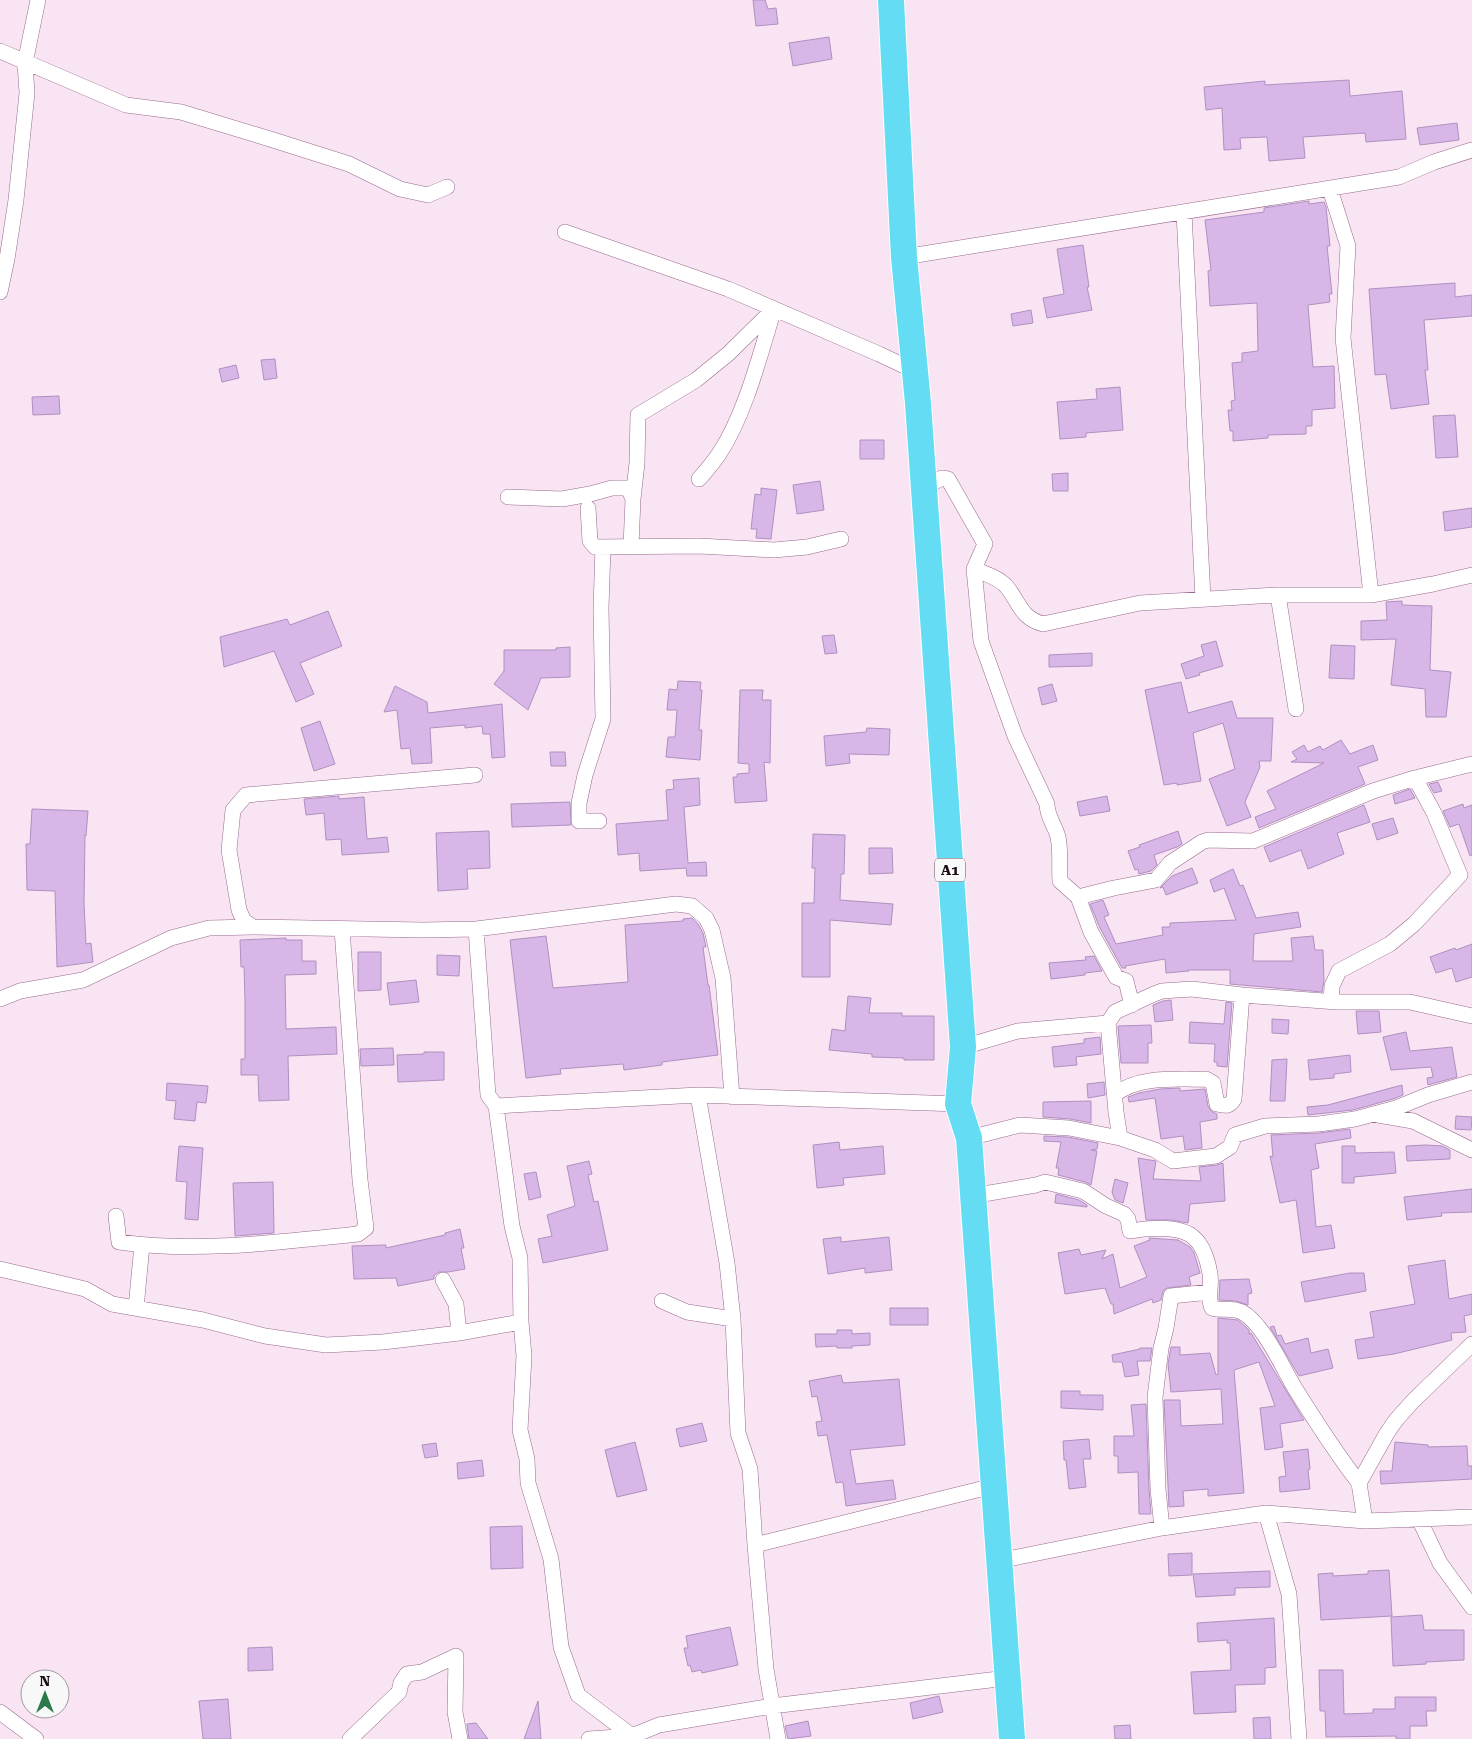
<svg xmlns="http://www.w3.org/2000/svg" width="1472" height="1739" viewBox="0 0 1472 1739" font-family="'Roboto Serif',serif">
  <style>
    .building { fill: #d8b7e8; stroke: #b090bf }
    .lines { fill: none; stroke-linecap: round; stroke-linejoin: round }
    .minor-casing { stroke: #976a8e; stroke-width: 16 }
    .trunk-casing { stroke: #fff; stroke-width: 28 }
    .minor { stroke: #fff; stroke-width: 15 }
    .trunk { stroke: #63dcf4; stroke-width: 26 }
    .labels { text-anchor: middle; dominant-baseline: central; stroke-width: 5; stroke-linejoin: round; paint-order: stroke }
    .shield { fill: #f8f8f8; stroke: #5f525c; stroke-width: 1 }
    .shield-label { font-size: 14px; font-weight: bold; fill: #1d0b19 }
  </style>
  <rect width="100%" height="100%" fill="#f9e4f3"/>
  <path class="building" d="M753,0H765L768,9L776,8L778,24L756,26Z
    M829,37L832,59L793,66L789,43Z
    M1349,80L1350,96L1402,91L1406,139L1366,142L1365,133L1303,137L1305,158L1269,161L1267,137L1240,138L1241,149L1224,150L1222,108L1206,110L1204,87L1265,81V85Z
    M1457,123L1459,140L1420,145L1417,128Z
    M1309,201V204L1324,202L1326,207L1330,246H1327L1332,294H1329L1330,302L1308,305L1313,367L1334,366L1335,408L1312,410V426H1306V434L1268,435V438L1233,441V431H1230L1228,410H1232L1231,401L1235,400L1232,363L1242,362V353L1258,351L1257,303L1210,306L1208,271L1211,270L1205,220L1264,212V208Z
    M1083,245L1089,287H1087L1092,310L1047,318L1043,298L1064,294L1057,249Z
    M1455,283V297L1472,295V316L1424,320L1428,370H1425L1429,404L1391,409L1386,374L1375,375L1369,289Z
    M1031,310L1033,323L1013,326L1011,314Z
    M275,359L277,378L264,380L261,360Z
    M236,365L239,378L222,382L219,369Z
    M1120,387L1123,430L1086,433V437L1060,439L1057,402L1097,399L1096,389Z
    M59,396L60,414L33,415L32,397Z
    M1455,415L1458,457L1436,458L1433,416Z
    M860,440H884V459H860Z
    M1068,473V491H1053L1052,474Z
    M820,481L824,510L797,514L793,485Z
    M761,488L777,490L771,539L756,538L757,529H751L755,494L761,495Z
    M1472,508V527L1445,531L1443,512Z
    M1402,601V605L1432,606L1430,670L1451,672L1446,717H1426L1425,689L1391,685L1396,639L1361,640V621L1387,620L1386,602Z
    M328,611L342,646L300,663L314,694L296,702L274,651L224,667L220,637L287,619L290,625Z
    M834,635L837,653L825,654L822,636Z
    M1216,641L1223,666L1199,673L1200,675L1186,679L1181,664L1204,656L1201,645Z
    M1331,645L1355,646L1354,679L1329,678Z
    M570,647V677L541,678L528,710L494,684L504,671V650H556V648Z
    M1092,653V666L1049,667V655Z
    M678,681L701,682L700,690H702L699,730H702L700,760L666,757L668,737H675L677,710H667L669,689L677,690Z
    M1181,682L1188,713L1232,701L1237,718H1273L1271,761H1259L1260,767L1245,802L1251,817L1227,826L1209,779L1235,769L1223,723L1193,733L1201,781L1177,785V783L1164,785L1145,690Z
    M1052,684L1057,701L1042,705L1038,688Z
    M395,686L427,702L428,713L502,704L505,757L492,758L490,734H483L482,726L465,728V725L430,728L432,763L412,764L410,748L401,749L397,710L384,712Z
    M740,690H763L762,700H771L770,763L764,762L767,801L735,803L733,777H737V774L749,773V764L738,763Z
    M320,721L335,764L314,771L301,728Z
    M867,728L890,729L889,755L849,754L850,763L826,766L824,736L866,732Z
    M1341,740L1350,754L1373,745L1378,760L1358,767L1365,784L1259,828L1255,817L1276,809L1267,791L1324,763L1291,762L1297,759L1292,752L1304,745L1308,752L1320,746L1323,750Z
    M550,752H565L566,766H551Z
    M699,778L700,805L684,807L688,863L706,862L707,876H687L686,868L640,871L639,853L618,855L616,824L668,820L666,790L674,789L673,780Z
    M1438,782L1442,791L1434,793L1429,784Z
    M1410,789L1415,798L1395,804L1393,795Z
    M339,796V799L364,797L367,839L387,837L389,852L342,855L341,839L326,840L324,813L306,815L304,799Z
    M1107,796L1110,811L1080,816L1077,802Z
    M570,802L571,825L512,827L511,804Z
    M1463,804L1464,808L1472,805V855L1470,856L1459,824L1450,827L1443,811Z
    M1364,805L1370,822L1337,833L1344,854L1308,869L1301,850L1270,862L1264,847Z
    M32,809L88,811L86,836L85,835L84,904L86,944L91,943L93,962L57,967L55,891L27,890L26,844H30Z
    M1393,818L1398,833L1377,840L1372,824Z
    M489,831L490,868L467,869L468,889L438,891L436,833Z
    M1178,831L1182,844L1177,847L1154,855L1157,865L1151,871L1139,874L1138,869L1135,870L1128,851L1140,847L1139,845Z
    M813,834L845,835L844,874H841L840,900L893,904L891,925L830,920V977H802V903H814L815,868H812Z
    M869,848H892L893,873L869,874Z
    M1192,868L1198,883L1166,895L1163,887L1160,888L1172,876Z
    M1233,869L1240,886L1243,885L1256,918L1298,912L1301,927L1254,934L1253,961H1293L1291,938L1313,936L1315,950H1323L1324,981L1322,992L1230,984V970H1188L1189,971L1166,973L1165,959L1125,966L1126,968H1122L1100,928L1090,904L1103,900L1109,915L1104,917L1116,944L1163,935L1162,927H1170V923L1236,920L1224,888L1214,892L1210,880Z
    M692,918L698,924L703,933L706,947H703L708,985H709L718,1055L662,1062V1065L624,1070L623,1064L560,1069L561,1074L526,1078L510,940L546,936L553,988L628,982L625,925L683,921V919Z
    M286,938V940H302V961H316V974L285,975L286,1029L336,1027L337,1054L288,1056L289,1100L259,1101L258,1075H241V1059H245V1000L244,967H241L240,940Z
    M1472,944V977L1456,982L1452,968L1436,973L1430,957L1455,948L1456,950Z
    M358,952H381V990L358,991Z
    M437,955L460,956L459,976L437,975Z
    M1094,956L1102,971L1085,973V975L1051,979L1049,963L1086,960L1085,957Z
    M416,980L419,1002L390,1005L387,983Z
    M848,996L871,998L869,1013H902V1016H934V1060H904V1058L872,1057V1054L829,1050L832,1029L845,1031Z
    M1171,1000L1173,1020L1155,1022L1153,1005L1163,1001Z
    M1226,1002L1232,1003L1227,1067L1217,1066V1062H1214L1215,1044L1189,1043L1190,1022L1224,1024Z
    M1356,1011H1379L1381,1032L1358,1034Z
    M1272,1019L1289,1020L1288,1034L1272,1033Z
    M1151,1025L1152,1043H1148V1063H1121L1118,1026Z
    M1406,1032L1410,1051L1452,1047L1457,1077L1428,1085L1427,1078L1433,1077L1431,1067L1391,1070L1383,1037Z
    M1100,1037L1101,1054L1076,1057L1077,1065L1054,1067L1052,1047L1084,1043V1039Z
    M393,1048L394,1065L361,1066L360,1049Z
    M424,1052H444V1080L398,1082L397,1055L424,1054Z
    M1350,1055L1351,1072L1334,1074V1078L1310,1080L1308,1060Z
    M1287,1059L1285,1101H1270L1272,1060Z
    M1104,1082L1105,1095L1088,1098L1087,1084Z
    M167,1083L208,1086L206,1103L197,1102L195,1121L174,1119L176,1101L166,1100Z
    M1402,1085L1403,1095L1393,1099L1353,1110L1308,1115L1307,1107L1328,1105Z
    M1180,1088V1091L1205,1089L1208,1106L1211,1111L1217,1114V1119L1200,1122L1202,1148L1185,1150L1183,1136L1161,1139L1155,1098L1129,1102L1128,1097L1139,1093L1160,1089Z
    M1091,1101V1123L1070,1119L1043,1117V1102Z
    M1456,1116L1472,1117L1471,1130L1455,1129Z
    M1350,1129L1351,1138L1315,1144L1319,1168L1311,1170L1316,1227L1331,1225L1335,1248L1303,1253L1296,1200L1280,1203L1270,1156L1273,1157L1271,1135L1319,1133Z
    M1044,1136L1068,1137L1098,1143L1097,1149L1091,1150L1097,1151L1091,1185L1085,1182L1058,1175L1059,1168H1056L1061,1142L1044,1141Z
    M839,1142L840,1150L883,1146L885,1174L843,1178L844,1185L817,1188L813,1145Z
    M1426,1145L1442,1146L1450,1150V1159L1407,1161L1406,1146Z
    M179,1146L203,1148L198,1220L185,1219L187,1182L176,1181Z
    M1342,1146H1355V1153L1394,1152L1396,1173L1354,1177V1183H1342Z
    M1138,1158L1156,1161L1153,1179L1201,1181L1199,1167L1217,1165L1223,1163L1225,1201L1190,1204L1188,1223L1172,1220H1146Z
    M589,1161L592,1174L588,1175L594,1202L598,1201L608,1250L543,1263L538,1239L552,1236L547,1215L575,1206L567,1166Z
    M536,1172L541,1197L529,1200L524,1174Z
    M1115,1179L1128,1183L1123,1203L1115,1200L1112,1192Z
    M273,1182L274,1233L235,1236L233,1183Z
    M1472,1189V1212L1441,1213L1442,1216L1407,1220L1404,1197Z
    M1056,1194L1079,1200L1087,1205V1207L1055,1203Z
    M460,1229L464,1248H461L465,1269L448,1272H439L434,1275V1279L398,1286L396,1278L354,1279L352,1246L386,1245V1248L445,1235V1233Z
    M841,1237V1242L889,1237L892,1270L865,1273V1268L828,1274L823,1239Z
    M1149,1238L1178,1240L1190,1247L1194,1253L1200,1273L1189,1277L1191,1285L1167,1288L1163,1291L1161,1300L1153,1303L1152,1299L1114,1314L1113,1304H1111L1105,1288L1065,1294L1058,1253L1079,1249L1081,1255L1106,1250L1102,1259L1113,1254L1120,1288L1147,1277L1134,1246L1150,1240Z
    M1445,1260L1449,1299L1472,1294V1314L1464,1316L1466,1332L1451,1333L1452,1340L1394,1354L1358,1359L1355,1340L1374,1337L1370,1312L1415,1304L1408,1266Z
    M1350,1273H1364L1366,1291L1305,1302L1301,1282Z
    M1249,1279L1252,1293L1248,1294V1305L1236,1301L1219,1300L1220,1280Z
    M890,1308H928V1325H890Z
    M1218,1318L1238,1320L1249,1330V1334L1251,1333L1304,1420L1280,1424L1283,1447L1265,1450L1260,1408L1275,1406L1259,1362L1234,1370L1244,1493L1208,1496V1489L1183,1491L1184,1506L1169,1507L1164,1400H1180L1181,1426L1223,1424L1221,1389L1171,1392L1168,1364L1171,1347H1180V1355L1210,1353L1216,1375L1218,1374Z
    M1274,1326L1277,1336L1281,1335L1285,1344L1308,1338L1311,1353L1328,1349L1333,1368L1299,1376L1270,1327Z
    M837,1330H852V1334L870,1333V1345L852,1346V1348H837V1346L816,1347L815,1334H837Z
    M1140,1348H1152L1150,1361H1137L1139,1375L1125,1377L1122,1362H1113L1112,1355L1140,1349Z
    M841,1375L843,1383L899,1379L905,1445L850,1450L856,1484L893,1480L896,1499L846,1506L843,1482L836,1483L827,1435L818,1436L816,1422L822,1421L817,1396L812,1397L809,1381Z
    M1061,1391H1080V1395H1103V1410L1061,1408Z
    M1146,1404L1149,1489L1151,1514H1139L1138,1472L1118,1473V1456H1114V1436H1134L1131,1405Z
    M702,1423L707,1441L680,1447L676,1429Z
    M1089,1439L1091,1459H1083L1086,1487L1069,1489L1066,1460H1064L1063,1441Z
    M635,1442L647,1490L617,1497L605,1450Z
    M1395,1442L1428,1445V1447L1467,1446L1468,1466H1472V1479L1381,1484L1380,1471H1392Z
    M436,1443L438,1456L425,1458L422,1445Z
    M1308,1449L1310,1469L1308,1470L1310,1489L1280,1492L1279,1477L1286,1476L1283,1452Z
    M482,1460L484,1476L458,1479L457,1463Z
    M522,1526L523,1568L491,1569L490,1527Z
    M1192,1553V1575L1169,1576L1168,1554Z
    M1389,1570L1392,1616L1321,1620L1318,1574L1333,1573V1576L1368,1574V1571Z
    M1270,1571V1587L1235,1588V1595L1196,1597L1193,1574Z
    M1422,1615L1424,1630H1464V1660L1426,1662V1664L1393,1666L1391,1617Z
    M1274,1618L1276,1667L1265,1668V1684L1235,1685L1236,1712L1194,1714L1191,1672L1231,1670L1230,1643H1227V1640L1198,1642L1197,1623Z
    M730,1627L738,1665L702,1673L701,1670L692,1672L690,1665L688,1666L684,1648H688L686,1636Z
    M272,1647L273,1670L248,1671V1648Z
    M1319,1670H1343L1344,1714L1373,1713V1709H1395V1697H1436V1711H1426L1427,1726H1410V1739H1396V1736L1326,1737L1325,1711H1320Z
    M939,1696L943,1712L913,1719L910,1703Z
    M228,1699L231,1739H203L199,1701Z
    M538,1701L541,1739H524Z
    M1270,1717L1271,1739H1254L1253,1718Z
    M808,1721L811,1736L788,1739L785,1726Z
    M476,1723L488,1739H469L467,1724Z
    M1130,1725L1131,1739H1115L1114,1726Z"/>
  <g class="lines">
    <g class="minor-casing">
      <path id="minor" d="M0,51L126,105L181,112L270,139L349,164L400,189L428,195L447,187
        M1330,189L1348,246L1343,338L1371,595
        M1184,212L1203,599
        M565,232L728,289L879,354L915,371
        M904,257L1399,177L1434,162L1472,150
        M0,292L7,259L16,200L27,93L25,63L38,0
        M923,488L942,478L948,479L985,544L974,569C984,573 999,578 1006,586C1019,601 1020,618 1043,624L1140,603L1278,595H1371L1433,584L1472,575
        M508,497L562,499L590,494L612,488H628L633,499L631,546
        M633,499L637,463L638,415L696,380L728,354L774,309C760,355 745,415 719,454C713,463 706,471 699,479
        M588,508L590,541L595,547L699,546L774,550L807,547L841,539
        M974,569L981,641L1015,736L1047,804C1047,817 1055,825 1058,837C1061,851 1059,867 1060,881L1078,897L1091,932L1116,977L1126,981L1132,1005
        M1278,595L1296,709
        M475,775L246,795L233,810L229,850L239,910L244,921L253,927L423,930L476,929L676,904L692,906L706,918L712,930L723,978L732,1097
        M599,821H579V803L585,775L603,719L601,608L603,547
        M1078,897L1114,888L1156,880L1170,863L1202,842L1208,840L1253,841L1373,791L1415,778L1472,764
        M476,929L488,1095L496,1106L698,1095L958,1104
        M0,999L20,991L83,980L171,938L209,928L253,927
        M1331,1001L1332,986L1339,971L1390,944L1414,924L1460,875L1434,813L1415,778
        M963,1047L1018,1031L1108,1023
        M1115,1094C1141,1075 1176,1080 1206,1079L1213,1083L1217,1104C1226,1106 1229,1107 1234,1099L1242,995
        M698,1095L727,1263L733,1319L738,1433L750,1469L755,1545L766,1669L778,1739
        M496,1106L512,1226L520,1258L521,1322L524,1356L520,1430L527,1459L528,1483L551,1559L561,1647L578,1695L632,1736
        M1378,1115L1413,1121L1472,1150
        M969,1138L1020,1125L1069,1128L1120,1138L1155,1150L1173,1161L1216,1156L1230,1147L1235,1135L1265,1126L1319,1124L1355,1119L1396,1108L1428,1095L1472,1082
        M1120,1138L1116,1112L1108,1023L1115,1012L1154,994L1162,991L1192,989L1242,995L1337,1002H1410L1472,1016
        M972,1196L1036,1185L1045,1182L1083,1191L1106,1206L1124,1214L1128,1219L1130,1231C1135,1231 1140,1229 1145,1229C1185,1226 1203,1232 1210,1274C1212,1286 1207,1297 1212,1308C1222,1311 1231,1307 1242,1312C1264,1324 1283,1369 1296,1390C1316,1422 1336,1453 1359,1483
        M116,1216L119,1242C198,1253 279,1242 358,1234L366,1228L360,1180L342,929
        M0,1269L85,1289L112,1304L203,1320L265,1336L326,1345L383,1342L459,1333L456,1304L443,1280
        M662,1301L687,1312L733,1319
        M136,1308L142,1245
        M459,1333L521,1322
        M1266,1513L1289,1594L1299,1739
        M1419,1519L1440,1563L1472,1607
        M1365,1521L1359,1483L1387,1433L1396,1420L1413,1401L1472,1344
        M1162,1528L1158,1489L1155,1397L1161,1348L1166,1328L1171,1296L1210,1292
        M755,1545L993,1486
        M998,1561L1162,1528L1266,1513L1365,1521L1472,1517
        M0,1712L36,1739
        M350,1739L399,1692L401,1683L407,1674L422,1672L456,1656L455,1712L460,1739
        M589,1739L632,1736L659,1725L772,1706L1007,1678"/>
    </g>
    <g class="trunk-casing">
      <path id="trunk" d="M891,0L904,257L918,403L963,1047L958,1104L969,1138L1012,1739"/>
    </g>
    <use href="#minor" class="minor"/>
    <use href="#trunk" class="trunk"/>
  </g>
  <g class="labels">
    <rect class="shield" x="935" y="858.5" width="30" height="23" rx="4"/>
    <g class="shield-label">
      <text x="950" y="870">A1</text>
    </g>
  </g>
  <g transform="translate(45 1694)"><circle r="24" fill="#f8f8f8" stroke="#a0999f"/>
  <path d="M0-4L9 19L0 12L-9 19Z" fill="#297a4b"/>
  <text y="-8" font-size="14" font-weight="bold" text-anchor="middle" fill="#1d0b19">N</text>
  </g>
</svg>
